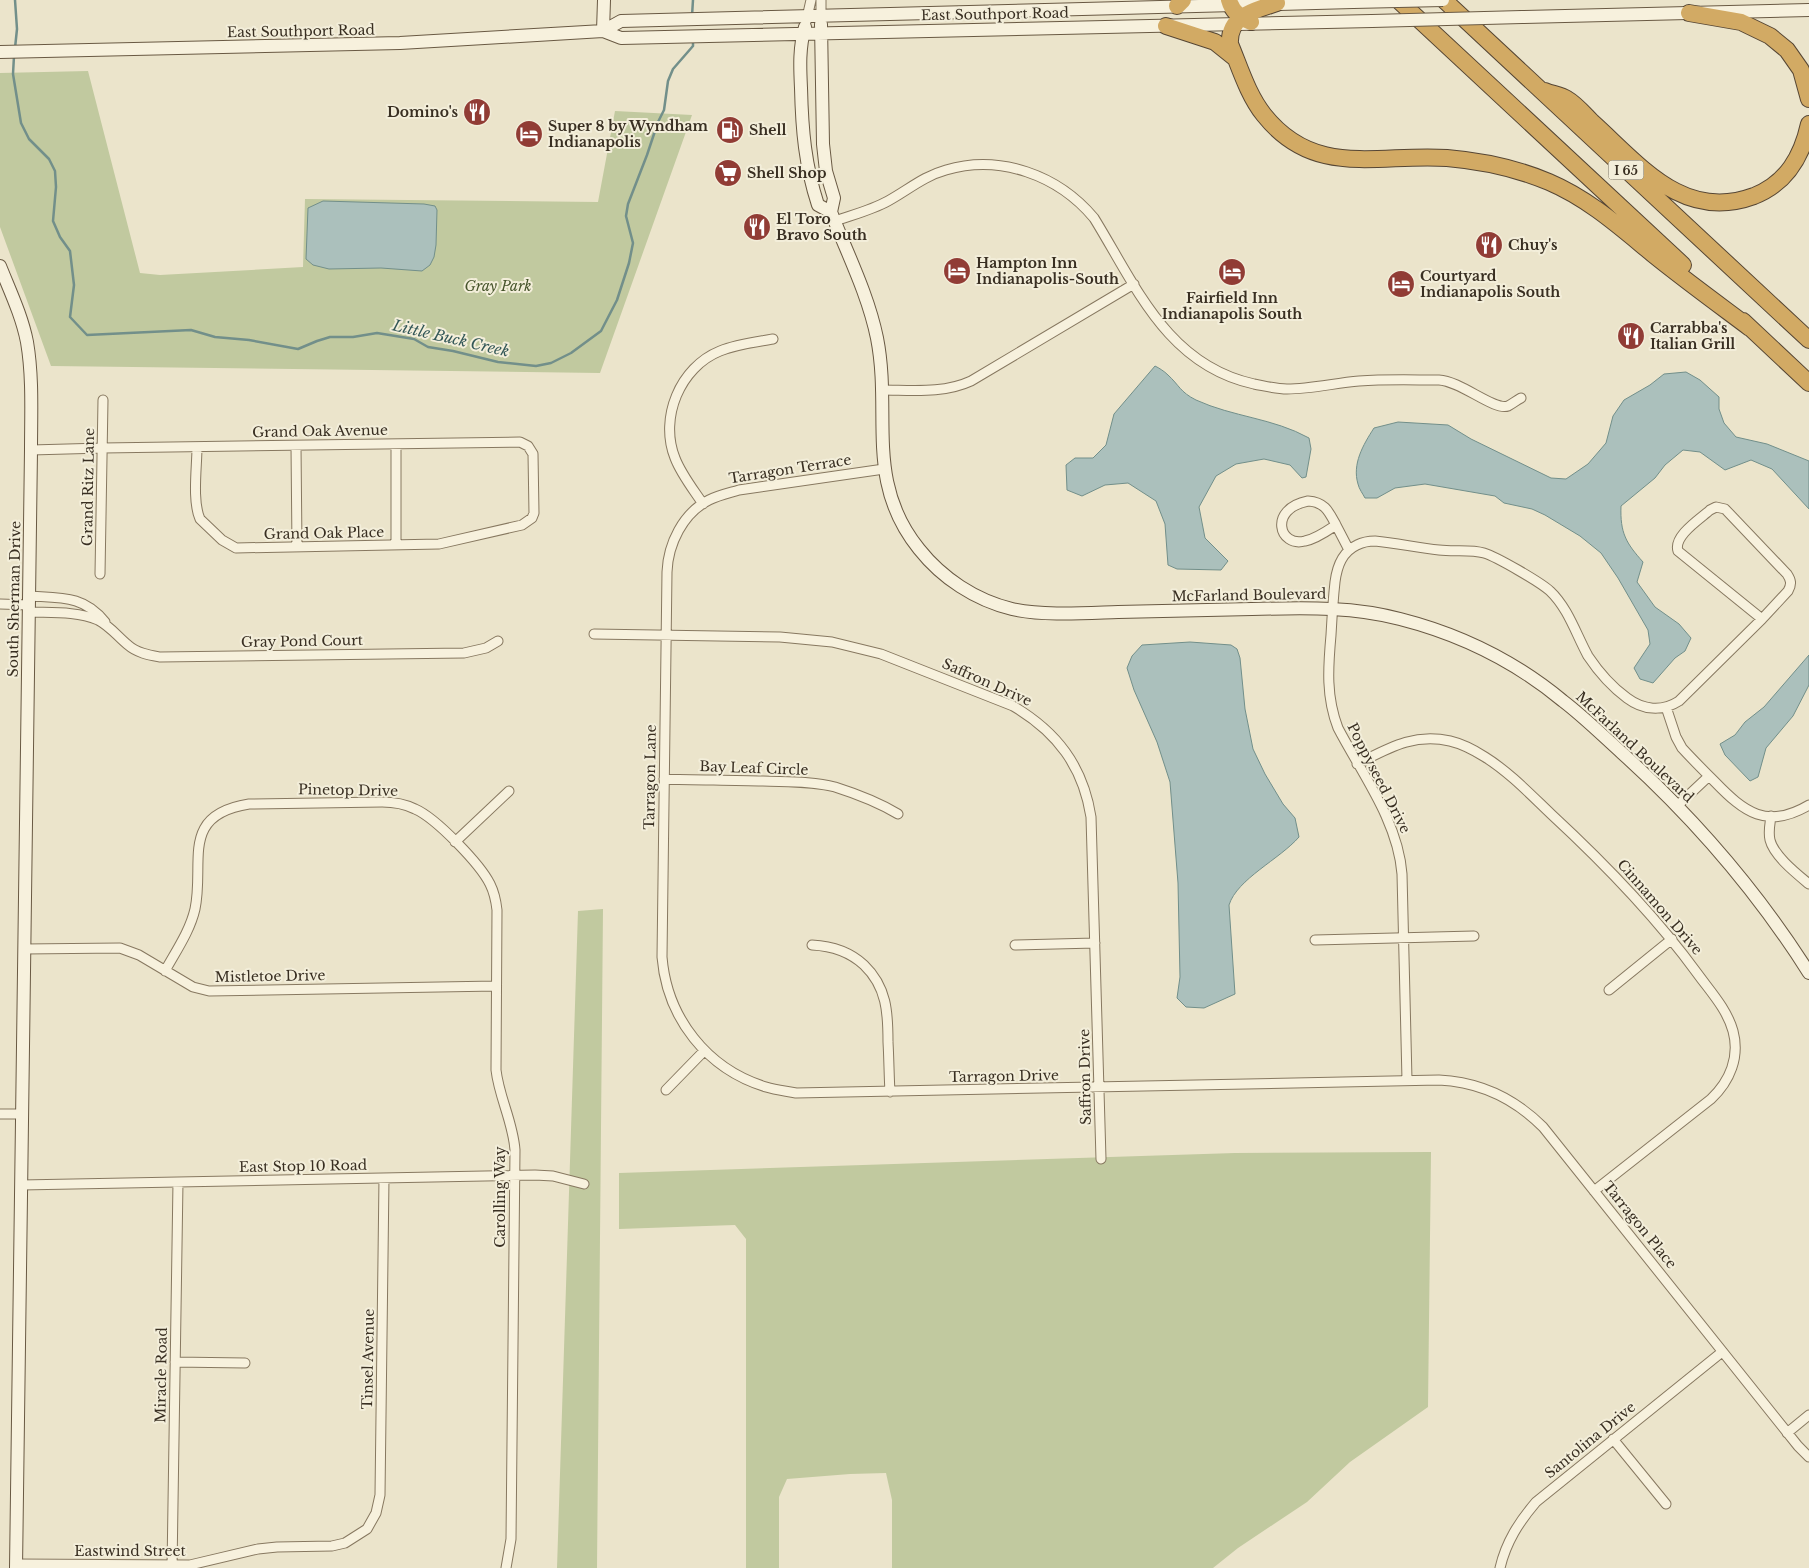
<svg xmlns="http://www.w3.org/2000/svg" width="1809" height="1568" viewBox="0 0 1809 1568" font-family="'Libre Baskerville',serif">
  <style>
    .green { fill: #c1c99f }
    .water { fill: #abc0bc; stroke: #728f8a }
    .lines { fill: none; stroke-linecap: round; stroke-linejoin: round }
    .stream { stroke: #728f8a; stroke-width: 2.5 }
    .street-casing { stroke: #877860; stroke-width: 11 }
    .secondary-casing { stroke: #695943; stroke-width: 14 }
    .highway-casing { stroke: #564634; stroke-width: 18 }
    .street { stroke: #f7f1dd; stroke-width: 9 }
    .secondary { stroke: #f7f1dd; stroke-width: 12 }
    .highway { stroke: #d2aa64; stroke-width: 16 }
    .secondary-bridge-casing { stroke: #695943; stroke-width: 14; stroke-linecap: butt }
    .secondary-bridge { stroke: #f7f1dd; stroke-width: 12 }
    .labels { text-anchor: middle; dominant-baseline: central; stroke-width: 4; stroke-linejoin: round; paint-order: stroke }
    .shield { fill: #f3eeda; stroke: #716859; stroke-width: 1 }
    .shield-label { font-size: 12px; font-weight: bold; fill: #392f22 }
    .street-label { font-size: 14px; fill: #392f22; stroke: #f3eeda }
    .poi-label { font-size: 14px; font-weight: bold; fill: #392f22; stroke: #f3eeda; text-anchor: start }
    .park-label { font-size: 14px; font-style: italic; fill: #46542b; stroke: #f3eeda }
    .water-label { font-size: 15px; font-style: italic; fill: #335757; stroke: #f3eeda }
  </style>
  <rect width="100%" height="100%" fill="#ebe4cb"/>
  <path class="green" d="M88,71L140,273L160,275L303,267L305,199L598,202L615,111L692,115L600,373L51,366L0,227V73Z
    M603,909L597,1568H557L578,911Z
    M1431,1152L1428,1407L1350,1462L1307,1502L1238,1548L1213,1568H892V1500L886,1473L850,1474L787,1479L779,1497V1568H746V1239L735,1225L619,1229V1173L1235,1153Z"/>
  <path class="water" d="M323,201L424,204L435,206L437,210L436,245L434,257L430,265L422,271L381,268L329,269L313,265L306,259L308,208Z
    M1155,366C1159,368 1164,371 1168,375C1179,385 1180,392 1196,400C1233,417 1273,418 1309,438L1311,449L1306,477L1302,478L1290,465L1264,459L1236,464L1216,476L1199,507L1205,538L1228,561L1221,570L1177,569L1168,565L1165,524L1156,501L1128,483L1105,485L1082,496L1067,490L1066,465L1075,458H1093L1106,445L1114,414Z
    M1686,372L1700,380L1719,397V409L1724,423L1736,437L1767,444L1809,461V509L1772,469L1751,460L1725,470L1700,452L1683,450L1665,465L1655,478L1621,506C1620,533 1626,543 1643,562L1637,582L1655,607L1679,624L1691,638L1685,651L1675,658L1653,683L1640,679L1634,668L1650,644L1648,630L1618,578L1601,553L1580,536L1545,515L1532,509L1504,503L1495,496L1425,484L1395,488L1377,498H1365C1363,494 1359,489 1358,484C1352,464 1363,445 1374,428L1398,422L1448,425L1471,439L1551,478L1566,479L1588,464L1606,443L1613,416L1624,400L1650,385L1664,374Z
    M1190,642L1231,645L1237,649L1240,658L1245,709L1253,749L1265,774L1283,804L1295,818L1299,837C1280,859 1237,879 1229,905L1235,994L1204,1008L1186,1007L1177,998L1180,977L1178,883L1170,782L1157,742L1134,690L1127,668L1132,656L1142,645Z
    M1809,655V685L1793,716L1766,748L1758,777L1750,781L1725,755L1720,744L1735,735L1745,722L1764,707Z"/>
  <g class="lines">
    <path class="stream" d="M692,16L693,0
      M15,48L17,29L15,0
      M14,56L13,74L21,123L29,139L49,159L55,171L56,187L53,221L60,237L70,251L74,285L70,317L87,335L191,330L215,337L249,340L298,349L317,341L330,337H353L377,333L414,339L428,347L453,351L498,362L536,366L551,363L571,353L601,331L617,300L629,263L633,243L626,216L628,204L647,155L658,122L664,110L668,81L673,69L693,46V41"/>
    <g class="street-casing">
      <path id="street" d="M821,0V21
        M806,22L811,0
        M835,221C852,215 872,210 888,201C908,190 924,176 946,170C1000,154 1058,175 1094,218C1136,286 1167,365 1254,384C1265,386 1276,389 1287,389C1311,389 1335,383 1359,381C1385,379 1413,380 1439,380C1461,381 1494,411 1508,406C1512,404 1517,400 1521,398
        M881,390C911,390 943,394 971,381L1134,284
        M396,444V545
        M296,446L297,547
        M31,450L103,448L520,442L528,446L533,454L534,513L532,518L522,525L439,544L236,548L222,540L200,519C192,501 197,467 197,447
        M884,469L739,490C729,493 719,495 709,500C683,513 668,544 667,572L662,957C667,1018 707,1069 766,1087C776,1090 786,1091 796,1093L1439,1080C1480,1082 1514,1098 1543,1127L1798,1446L1809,1457
        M1308,501C1325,502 1329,512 1336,525C1327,531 1316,539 1305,541C1279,548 1268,509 1308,501Z
        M703,504C693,489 681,474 675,458C659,418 680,367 720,351C737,344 756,342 773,339
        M1716,507L1725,509L1787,574C1791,580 1792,584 1788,591L1762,619L1678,551C1673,536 1700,519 1710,510Z
        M1336,525L1349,550
        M100,574L103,400
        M29,596C60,598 84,595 105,622
        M0,604L29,605
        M28,612C51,613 76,611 98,620C110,626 118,637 128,645C137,653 149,655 160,657L464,653L486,648L498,641
        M594,634L780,637L832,642L881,654L1013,706C1057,732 1083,766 1091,817L1101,1159
        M1666,707L1676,737L1682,748C1693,760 1704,771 1715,782C1744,812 1767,830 1809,805
        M1357,764C1389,748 1413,733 1450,741C1463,744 1474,750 1485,757C1509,772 1530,794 1551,814C1604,863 1654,914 1697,973C1710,991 1727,1009 1733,1031C1740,1057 1730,1081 1711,1099L1594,1191
        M664,779C697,780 730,780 763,781C787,782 812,781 835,787C857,794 878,802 898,814
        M1677,806L1709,776
        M1771,816C1770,824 1768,832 1770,840C1774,856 1797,874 1809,884
        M455,842L509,791
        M1315,940L1474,936
        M812,945C832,946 849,951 864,965C887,987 888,1013 888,1042C889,1059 889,1076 890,1092
        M1015,945L1095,943
        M24,949L120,948L139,955L193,987L209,991L496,986
        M165,971C176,951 190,931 195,909C205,862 179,815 249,804L382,802C393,802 405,804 415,809C436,818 480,864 490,884C494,892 496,901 497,910L496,1070C499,1097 513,1122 515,1150L511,1539L506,1568
        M1609,990L1672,939
        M1407,1080L1402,874C1398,821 1362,774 1338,728C1326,697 1328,668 1331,635C1332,617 1333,600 1335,582C1337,566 1342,552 1357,545C1363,542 1369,541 1375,541C1397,543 1418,548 1439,550C1454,552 1470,549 1484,553C1497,557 1540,582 1550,591C1568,608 1576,634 1588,656C1598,671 1612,687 1627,698C1643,710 1662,712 1679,701L1762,619
        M666,1090L704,1051
        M0,1114H22
        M21,1185L535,1175L553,1176L584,1184
        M175,1362L245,1363
        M1787,1433L1809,1415
        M1613,1439L1666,1504
        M16,1564L190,1565L258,1549L277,1547L332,1546L345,1543L367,1529L376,1513L380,1495L384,1178
        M172,1568L178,1182
        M1500,1568C1506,1542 1519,1522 1536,1502L1722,1352"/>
    </g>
    <g class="secondary-casing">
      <path id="secondary" d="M1522,17L1809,10
        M821,24L823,144L826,171L834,198L831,212C847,253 868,294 877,338C892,414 864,481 919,549C942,578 975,600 1012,609C1043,616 1086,613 1118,612C1163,611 1208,610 1252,609C1302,608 1352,606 1400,619C1459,634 1516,662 1563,701C1584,717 1602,735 1622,753C1694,818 1757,891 1809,973
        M805,27C799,48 800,67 801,88C802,130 805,165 818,205L831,212
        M603,31L621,21L1353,2
        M603,31L604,0
        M0,52L400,43L603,31L621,38L1372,21
        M0,266C10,291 22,316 27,342C33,377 31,415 31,450L16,1568"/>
    </g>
    <g class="highway-casing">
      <path id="highway" d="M1229,0C1232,11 1240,18 1251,22
        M1398,0L1683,265
        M1444,0L1809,340
        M1277,3C1256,10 1228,15 1230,44C1240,68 1248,95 1264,115C1315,179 1379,153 1447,158C1482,161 1516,168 1549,182C1589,199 1621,228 1654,255C1685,280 1718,304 1750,328
        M1177,6L1183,0
        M1689,13L1741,22L1770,36L1787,50L1801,70L1809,99
        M1166,26L1215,42L1235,58
        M1545,91C1552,94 1561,95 1567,99C1576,104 1585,115 1592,122C1640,165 1683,222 1754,196C1787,183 1802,156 1809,124
        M1743,321L1809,383"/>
    </g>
    <use href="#street" class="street"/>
    <use href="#secondary" class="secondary"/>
    <use href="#highway" class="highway"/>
    <g class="secondary-bridge-casing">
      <path id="secondary-bridge" d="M1353,2L1443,0
        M1372,21L1522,17"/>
    </g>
    <use href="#secondary-bridge" class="secondary-bridge"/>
  </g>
  <defs>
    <g id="restaurant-disc" transform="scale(1.4375)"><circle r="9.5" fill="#913c35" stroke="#f3eeda"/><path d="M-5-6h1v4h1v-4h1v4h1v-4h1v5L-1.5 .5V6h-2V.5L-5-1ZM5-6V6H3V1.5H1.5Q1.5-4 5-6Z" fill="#fff"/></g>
    <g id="fuel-disc" transform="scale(1.4375)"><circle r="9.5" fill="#913c35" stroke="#f3eeda"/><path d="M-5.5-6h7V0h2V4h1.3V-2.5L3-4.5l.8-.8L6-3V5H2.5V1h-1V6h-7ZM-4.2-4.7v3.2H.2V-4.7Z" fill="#fff"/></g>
    <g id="hotel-disc" transform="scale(1.4375)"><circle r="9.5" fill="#913c35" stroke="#f3eeda"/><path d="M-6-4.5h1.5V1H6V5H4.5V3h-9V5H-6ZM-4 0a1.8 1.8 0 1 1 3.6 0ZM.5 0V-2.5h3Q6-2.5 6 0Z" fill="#fff"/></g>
    <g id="supermarket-disc" transform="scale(1.4375)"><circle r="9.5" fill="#913c35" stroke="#f3eeda"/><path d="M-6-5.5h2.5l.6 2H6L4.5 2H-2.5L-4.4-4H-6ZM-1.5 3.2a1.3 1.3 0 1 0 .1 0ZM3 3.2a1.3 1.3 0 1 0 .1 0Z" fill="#fff"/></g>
  </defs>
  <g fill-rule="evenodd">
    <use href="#restaurant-disc" x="477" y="112"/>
    <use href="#fuel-disc" x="730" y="130"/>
    <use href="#hotel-disc" x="529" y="134"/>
    <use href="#supermarket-disc" x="728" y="173"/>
    <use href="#restaurant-disc" x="757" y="227"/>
    <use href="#restaurant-disc" x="1489" y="245"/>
    <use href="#hotel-disc" x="957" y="271"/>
    <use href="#hotel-disc" x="1232" y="272"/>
    <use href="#hotel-disc" x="1401" y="284"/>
    <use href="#restaurant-disc" x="1631" y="336"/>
  </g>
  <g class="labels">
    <rect class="shield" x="1608.5" y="160.5" width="35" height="19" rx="4"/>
    <g class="shield-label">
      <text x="1626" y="170">I 65</text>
    </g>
    <g class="street-label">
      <text transform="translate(995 14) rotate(-1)">East Southport Road</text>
      <text transform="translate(301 31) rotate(-1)">East Southport Road</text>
      <text transform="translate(320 431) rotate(-1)">Grand Oak Avenue</text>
      <text transform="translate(790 469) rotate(-9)">Tarragon Terrace</text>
      <text transform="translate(88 487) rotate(-89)">Grand Ritz Lane</text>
      <text transform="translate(324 533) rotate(-1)">Grand Oak Place</text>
      <text transform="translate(1249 595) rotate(-1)">McFarland Boulevard</text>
      <text transform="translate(14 599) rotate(-89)">South Sherman Drive</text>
      <text transform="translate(302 641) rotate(-1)">Gray Pond Court</text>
      <text transform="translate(987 682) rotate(24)">Saffron Drive</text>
      <text transform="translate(1635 747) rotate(43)">McFarland Boulevard</text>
      <text transform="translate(754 768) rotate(2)">Bay Leaf Circle</text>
      <text transform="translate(650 777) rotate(-89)">Tarragon Lane</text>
      <text transform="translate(1379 778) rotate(63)">Poppyseed Drive</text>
      <text transform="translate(348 790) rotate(1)">Pinetop Drive</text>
      <text transform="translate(1660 907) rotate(49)">Cinnamon Drive</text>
      <text transform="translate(270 976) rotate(-1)">Mistletoe Drive</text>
      <text transform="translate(1004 1076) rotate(-1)">Tarragon Drive</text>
      <text transform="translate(1085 1077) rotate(-91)">Saffron Drive</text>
      <text transform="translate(303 1166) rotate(-1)">East Stop 10 Road</text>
      <text transform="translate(500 1197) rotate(-90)">Carolling Way</text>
      <text transform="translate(1640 1225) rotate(51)">Tarragon Place</text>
      <text transform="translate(368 1359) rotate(-89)">Tinsel Avenue</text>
      <text transform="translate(161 1375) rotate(-89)">Miracle Road</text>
      <text transform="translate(1590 1440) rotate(-39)">Santolina Drive</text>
      <text x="130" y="1551">Eastwind Street</text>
    </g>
    <g class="poi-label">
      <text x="458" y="112" text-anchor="end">Domino's</text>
      <text x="548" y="126">Super 8 by Wyndham<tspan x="548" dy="16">Indianapolis</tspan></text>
      <text x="749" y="130">Shell</text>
      <text x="747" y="173">Shell Shop</text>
      <text x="776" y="219">El Toro<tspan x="776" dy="16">Bravo South</tspan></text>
      <text x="1508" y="245">Chuy's</text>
      <text x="976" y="263">Hampton Inn<tspan x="976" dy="16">Indianapolis-South</tspan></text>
      <text x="1420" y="276">Courtyard<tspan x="1420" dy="16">Indianapolis South</tspan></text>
      <text x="1232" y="298" text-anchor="middle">Fairfield Inn<tspan x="1232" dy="16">Indianapolis South</tspan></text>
      <text x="1650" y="328">Carrabba's<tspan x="1650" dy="16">Italian Grill</tspan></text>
    </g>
    <g class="park-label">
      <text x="498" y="286">Gray Park</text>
    </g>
    <g class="water-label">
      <text transform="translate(451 338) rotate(13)">Little Buck Creek</text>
    </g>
  </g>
</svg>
